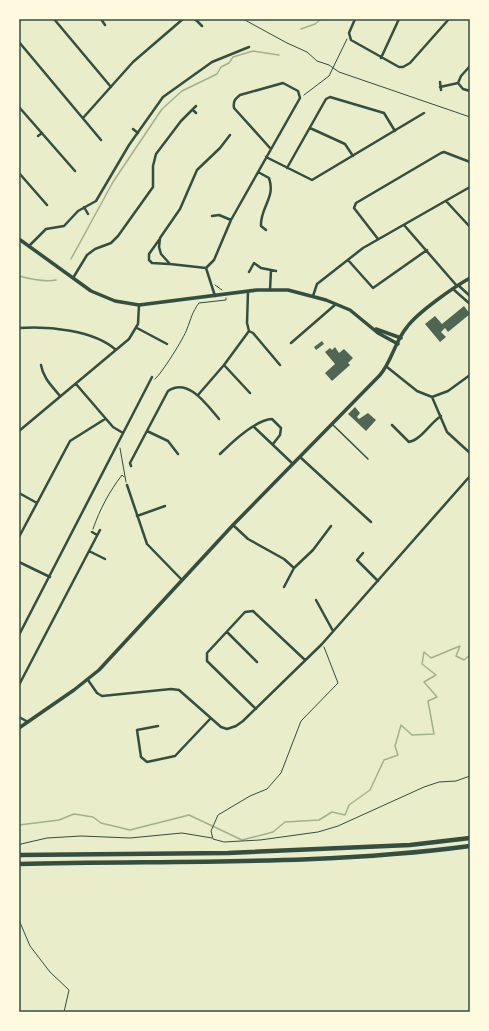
<svg xmlns="http://www.w3.org/2000/svg" width="489" height="1031" viewBox="0 0 489 1031" font-family="'Nunito Sans',sans-serif">
  <style>
    .lines { fill: none; stroke-linecap: round; stroke-linejoin: round }
    .stream { stroke: #a3b18a; stroke-width: 1.5 }
    .building { fill: #4f6655 }
    .path { stroke: #344e41; stroke-width: 1 }
    .service { stroke: #344e41; stroke-width: 1.5 }
    .minor { stroke: #344e41; stroke-width: 2.5 }
    .tertiary { stroke: #344e41; stroke-width: 3.5 }
    .trunk { stroke: #344e41; stroke-width: 4.5 }
    .neatline { fill: none; stroke: #344e41; stroke-width: 1.5 }
  </style>
  <rect width="100%" height="100%" fill="#e9edc9"/>
  <g class="lines">
    <path class="stream" d="M301,29L315,24L321,19
      M71,259L113,182L162,109L182,91L217,74L221,67L229,63L233,57L253,51L279,55
      M19,276C30,279 45,282 56,280
      M19,825L59,820L74,814L93,817L101,823L130,830L189,815L242,840L273,832L285,822L319,820L332,812L345,815L349,805L370,790L384,760L398,755L395,746L401,725L412,735L434,734L428,701L437,697L424,682L436,675L422,664L424,652L431,658L460,646L456,656L464,660L470,655"/>
  </g>
  <path class="building" d="M464,306L470,314L448,332L445,328L441,332L446,337L440,342L425,324L435,316L442,324Z
    M322,341L324,344L316,350L314,347Z
    M335,347L339,353L344,349L353,358L348,363L350,365L332,381L325,373L335,364L325,352L330,348L332,350Z
    M355,407L360,413L357,417L359,419L368,413L376,420L366,431L348,414Z"/>
  <g class="lines">
    <path class="path" d="M243,19L287,43L307,52L317,61L329,65L339,72L470,117
      M304,95L329,76L347,39
      M215,285L222,290
      M155,379C162,373 184,338 187,329C191,319 192,312 199,303L226,300V298
      M120,448L126,482
      M93,529C100,509 109,492 122,475L124,477
      M324,647L338,683L301,721L281,773L267,789L250,796L218,815L211,831L213,839L224,842L260,840L318,832L338,826L424,787L439,782L456,781L470,776
      M19,847L21,844L47,838L81,836L130,838L182,833L212,838
      M19,899V912
      M19,920L30,946L50,972L69,990L64,1012"/>
    <path class="service" d="M332,424L368,459"/>
    <path class="minor" d="M54,19L111,87
      M101,19L105,25
      M195,19L202,26
      M355,19L349,33L351,40L399,67H403L410,63L449,19
      M19,42L101,140
      M381,58L399,19
      M470,66L461,76L458,83L463,89L470,91
      M440,82L441,90
      M440,87L458,83
      M19,107L75,171
      M193,110L196,113
      M83,118L133,62L183,19
      M310,128L345,144L353,156
      M133,129L138,133
      M38,136L42,133
      M266,157L312,180L424,113
      M287,168L326,99L330,97L384,113L395,131
      M258,172L269,178C276,198 260,207 261,226L266,230
      M19,173L47,205
      M446,201L470,227
      M84,207L88,214
      M212,216L219,215L231,220
      M404,225L457,286
      M378,239L354,208L356,203L441,153L444,152L470,162
      M159,240L149,254V260L152,263L169,264
      M29,246L46,229L64,226L78,211L96,201L129,145L163,97L212,62L249,47
      M348,260L373,288L427,250
      M206,268L170,264L161,254L159,247L160,238L180,209L197,170L220,148L230,135
      M271,270L276,271
      M249,272L254,263L261,268L271,270L270,290
      M73,278L87,255L95,249L111,243L118,236L153,187V166L156,154L181,121L196,106
      M458,285L470,296
      M453,289L470,304
      M215,296L206,268L214,260L231,220L300,98L298,91L283,83L240,95C235,99 233,101 234,108L270,148
      M313,296L317,284L363,248L470,187
      M19,328C48,326 94,330 116,350
      M137,328L167,344
      M249,331L253,333L280,365
      M291,343L336,304
      M41,365C43,378 52,386 60,396
      M224,365L250,393
      M387,367L417,391L432,397L448,391L470,375
      M76,384L113,427L123,433
      M198,395L224,365L249,331L247,323L248,292
      M432,397L447,432L470,453
      M392,425L409,442C421,440 430,423 441,416
      M254,427L293,464
      M19,431L129,339L138,324L139,305
      M147,431L168,441L178,454
      M220,454C232,442 255,420 272,419L281,428L280,435L273,444
      M300,457L371,522
      M131,466L130,463L168,391C188,377 207,405 219,419
      M127,485L147,544L182,580
      M19,493L37,503
      M137,516L165,506
      M233,525L248,539L284,559L294,568L313,550L331,526
      M92,532L97,535
      M19,537L70,441L105,419
      M89,551L105,559
      M363,553L357,560L378,581
      M19,562L50,577
      M284,587L294,568
      M316,600L333,631
      M227,632L257,662
      M19,635L152,377
      M88,680L97,693L102,696L171,689L179,690L221,727L227,729L236,726L243,721L322,644L470,476
      M19,685L100,530
      M256,709L207,661V653L245,612L253,611L305,660
      M19,717L28,722
      M158,726L137,730L141,757L147,762L175,756L210,719"/>
    <path class="tertiary" d="M19,20L20,19
      M19,239L91,291L115,301L139,305L257,290H288L326,300L350,310L378,333L398,344
      M376,329L401,338
      M19,728L74,690L99,670L233,525L380,375C392,361 395,341 407,327C418,312 454,287 470,278"/>
    <path class="trunk" d="M19,855L228,853L410,845L470,838
      M19,864C169,860 321,866 470,846"/>
  </g>
  <rect width="489" height="1031" fill="none" stroke="#fefae0" stroke-width="40"/>
  <rect x="20" y="20" width="449" height="991" class="neatline"/>
</svg>
